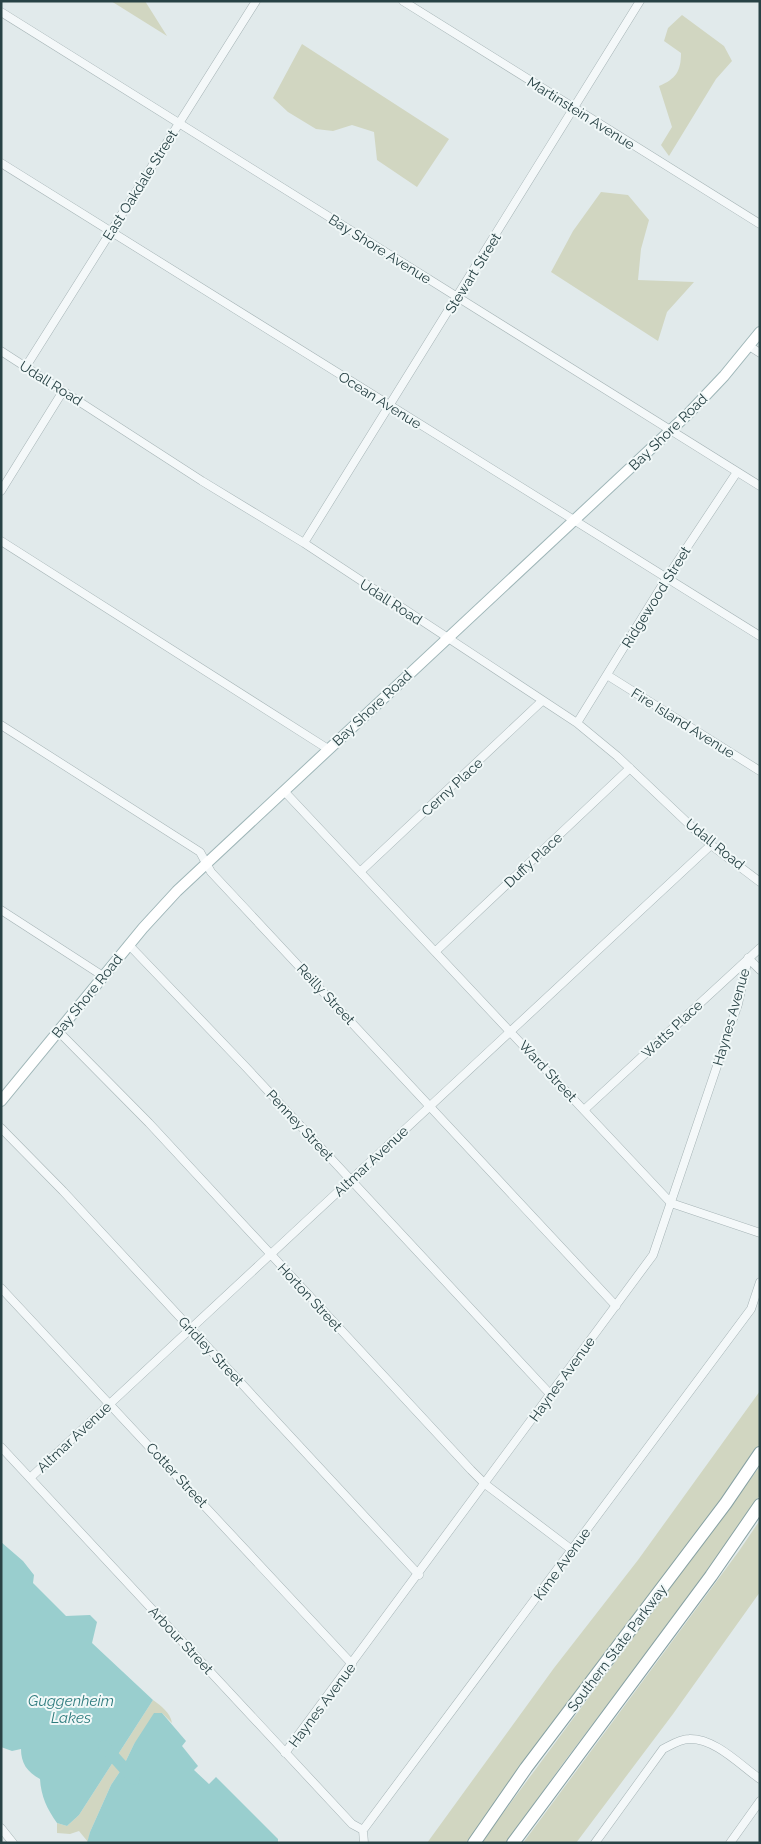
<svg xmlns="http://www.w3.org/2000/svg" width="761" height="1844" viewBox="0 0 761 1844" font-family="Raleway,sans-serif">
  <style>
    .green { fill: #d1d6c1 }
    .water { fill: #99cece }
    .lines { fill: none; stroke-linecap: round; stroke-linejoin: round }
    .river { stroke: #99cece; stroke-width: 12 }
    .minor-casing { stroke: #a6b4b6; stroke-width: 9 }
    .major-casing { stroke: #9fb6b8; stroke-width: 12 }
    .highway-casing { stroke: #87a1a3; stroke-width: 14 }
    .minor { stroke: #f4f8f9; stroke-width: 8 }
    .major { stroke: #fff; stroke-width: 10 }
    .highway { stroke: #fff; stroke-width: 12 }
    .labels { text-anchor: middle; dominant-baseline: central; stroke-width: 4; stroke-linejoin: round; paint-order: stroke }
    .street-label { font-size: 14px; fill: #284245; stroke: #f1f8f8 }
    .water-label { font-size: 15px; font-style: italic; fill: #2d7b7d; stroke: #f1f8f8 }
  </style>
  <rect width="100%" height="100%" fill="#e1eaeb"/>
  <path class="green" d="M111,1H145L167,36Z
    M682,15L724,46L732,61L716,79L669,156L661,145L672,127L659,86C676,79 681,71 681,53L664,41L668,28Z
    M302,44L449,139L417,187L377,160L374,132L352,125L333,131L316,129L288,112L273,98Z
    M601,192L628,195L649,220L641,249L638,280L694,282L667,312L658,341L551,272L573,231Z
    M760,1391V1444L732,1486L606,1651L466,1843H427L554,1668L638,1560Z
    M760,1466V1495L716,1561L564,1762L506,1843H481Z
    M760,1520V1592L673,1714L576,1843H523L739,1551Z
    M153,1700C161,1706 170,1712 172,1723L162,1713L134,1744L123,1767L111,1785L90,1832L88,1842L79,1831L70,1834L57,1833V1823L67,1826L79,1815Z"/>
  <path class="water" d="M1,1542L23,1561L34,1575L33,1583L66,1616L90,1615L97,1622L92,1643L153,1700L79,1815L67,1826L57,1823C47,1809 41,1796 40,1779C27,1772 21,1763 21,1749L12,1751L1,1747Z
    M154,1713H162L186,1741L182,1746L198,1766L194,1770L209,1784L216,1777L278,1839V1843H87L90,1832L111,1785L123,1767L134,1744Z"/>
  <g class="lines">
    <path class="river" d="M104,1746L134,1779"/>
    <g class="minor-casing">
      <path id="minor" d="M403,1L760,224
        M1,12L760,486
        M1,163L760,636
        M749,346L760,353
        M1,351L202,481L304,543L577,723L617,756L711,845L760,882
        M25,368L256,1
        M1,491L63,391
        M1,541L328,749
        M304,543L640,1
        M607,675L760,771
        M577,723L666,579L737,472
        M1,725L200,852L211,872L616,1306
        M284,791L671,1203L760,1233
        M360,872L542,701
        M1,910L103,976
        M129,945L243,1064L551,1395
        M436,951L630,768
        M748,958L760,970
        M58,1031L149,1123L471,1470L485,1484L572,1550
        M584,1110L760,948
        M1,1128L63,1191L419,1575
        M1,1288L352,1664
        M1,1447L352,1824L363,1830
        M30,1478L711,845
        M285,1753L653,1255L738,1004L748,958
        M1,1828L13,1843
        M364,1843L363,1830L751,1309L760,1282
        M595,1843L663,1749C671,1745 680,1739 689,1739C715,1738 740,1765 760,1779
        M730,1843L760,1801"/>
    </g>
    <g class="major-casing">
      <path id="major" d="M1,1101L143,928L177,891L688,414L724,376L760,332"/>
    </g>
    <g class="highway-casing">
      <path id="highway" d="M474,1843L526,1768L726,1503L760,1453
        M513,1843L711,1576L760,1505"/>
    </g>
    <use href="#minor" class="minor"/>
    <use href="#major" class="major"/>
    <use href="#highway" class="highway"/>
  </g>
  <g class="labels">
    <g class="street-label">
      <text transform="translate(581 113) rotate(32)">Martinstein Avenue</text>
      <text transform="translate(140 185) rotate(-58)">East Oakdale Street</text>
      <text transform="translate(380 249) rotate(32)">Bay Shore Avenue</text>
      <text transform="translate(473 273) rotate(-58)">Stewart Street</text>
      <text transform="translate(51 383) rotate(32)">Udall Road</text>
      <text transform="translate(380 400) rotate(32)">Ocean Avenue</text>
      <text transform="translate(668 432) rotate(-44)">Bay Shore Road</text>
      <text transform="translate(656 597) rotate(-58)">Ridgewood Street</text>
      <text transform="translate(391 602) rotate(33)">Udall Road</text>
      <text transform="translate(372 708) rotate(-43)">Bay Shore Road</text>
      <text transform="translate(683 723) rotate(32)">Fire Island Avenue</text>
      <text transform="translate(452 787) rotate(-43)">Cerny Place</text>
      <text transform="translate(715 844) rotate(39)">Udall Road</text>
      <text transform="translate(533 860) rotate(-43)">Duffy Place</text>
      <text transform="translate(326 994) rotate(47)">Reilly Street</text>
      <text transform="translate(87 996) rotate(-51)">Bay Shore Road</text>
      <text transform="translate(731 1017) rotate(-74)">Haynes Avenue</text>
      <text transform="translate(672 1029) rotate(-43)">Watts Place</text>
      <text transform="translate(548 1071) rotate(47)">Ward Street</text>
      <text transform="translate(300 1125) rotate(47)">Penney Street</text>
      <text transform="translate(371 1161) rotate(-43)">Altmar Avenue</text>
      <text transform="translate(310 1297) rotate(47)">Horton Street</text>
      <text transform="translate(211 1351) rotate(47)">Gridley Street</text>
      <text transform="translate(562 1379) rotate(-54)">Haynes Avenue</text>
      <text transform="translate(74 1437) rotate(-43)">Altmar Avenue</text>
      <text transform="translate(177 1475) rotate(47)">Cotter Street</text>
      <text transform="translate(562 1564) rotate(-54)">Kime Avenue</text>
      <text transform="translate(181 1640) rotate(47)">Arbour Street</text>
      <text transform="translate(617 1648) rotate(-53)">Southern State Parkway</text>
      <text transform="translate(322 1705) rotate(-53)">Haynes Avenue</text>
    </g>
    <g class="water-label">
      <text x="71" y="1701">Guggenheim<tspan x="71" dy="17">Lakes</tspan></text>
    </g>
  </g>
  <rect width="761" height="1844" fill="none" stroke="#284245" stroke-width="5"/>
</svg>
